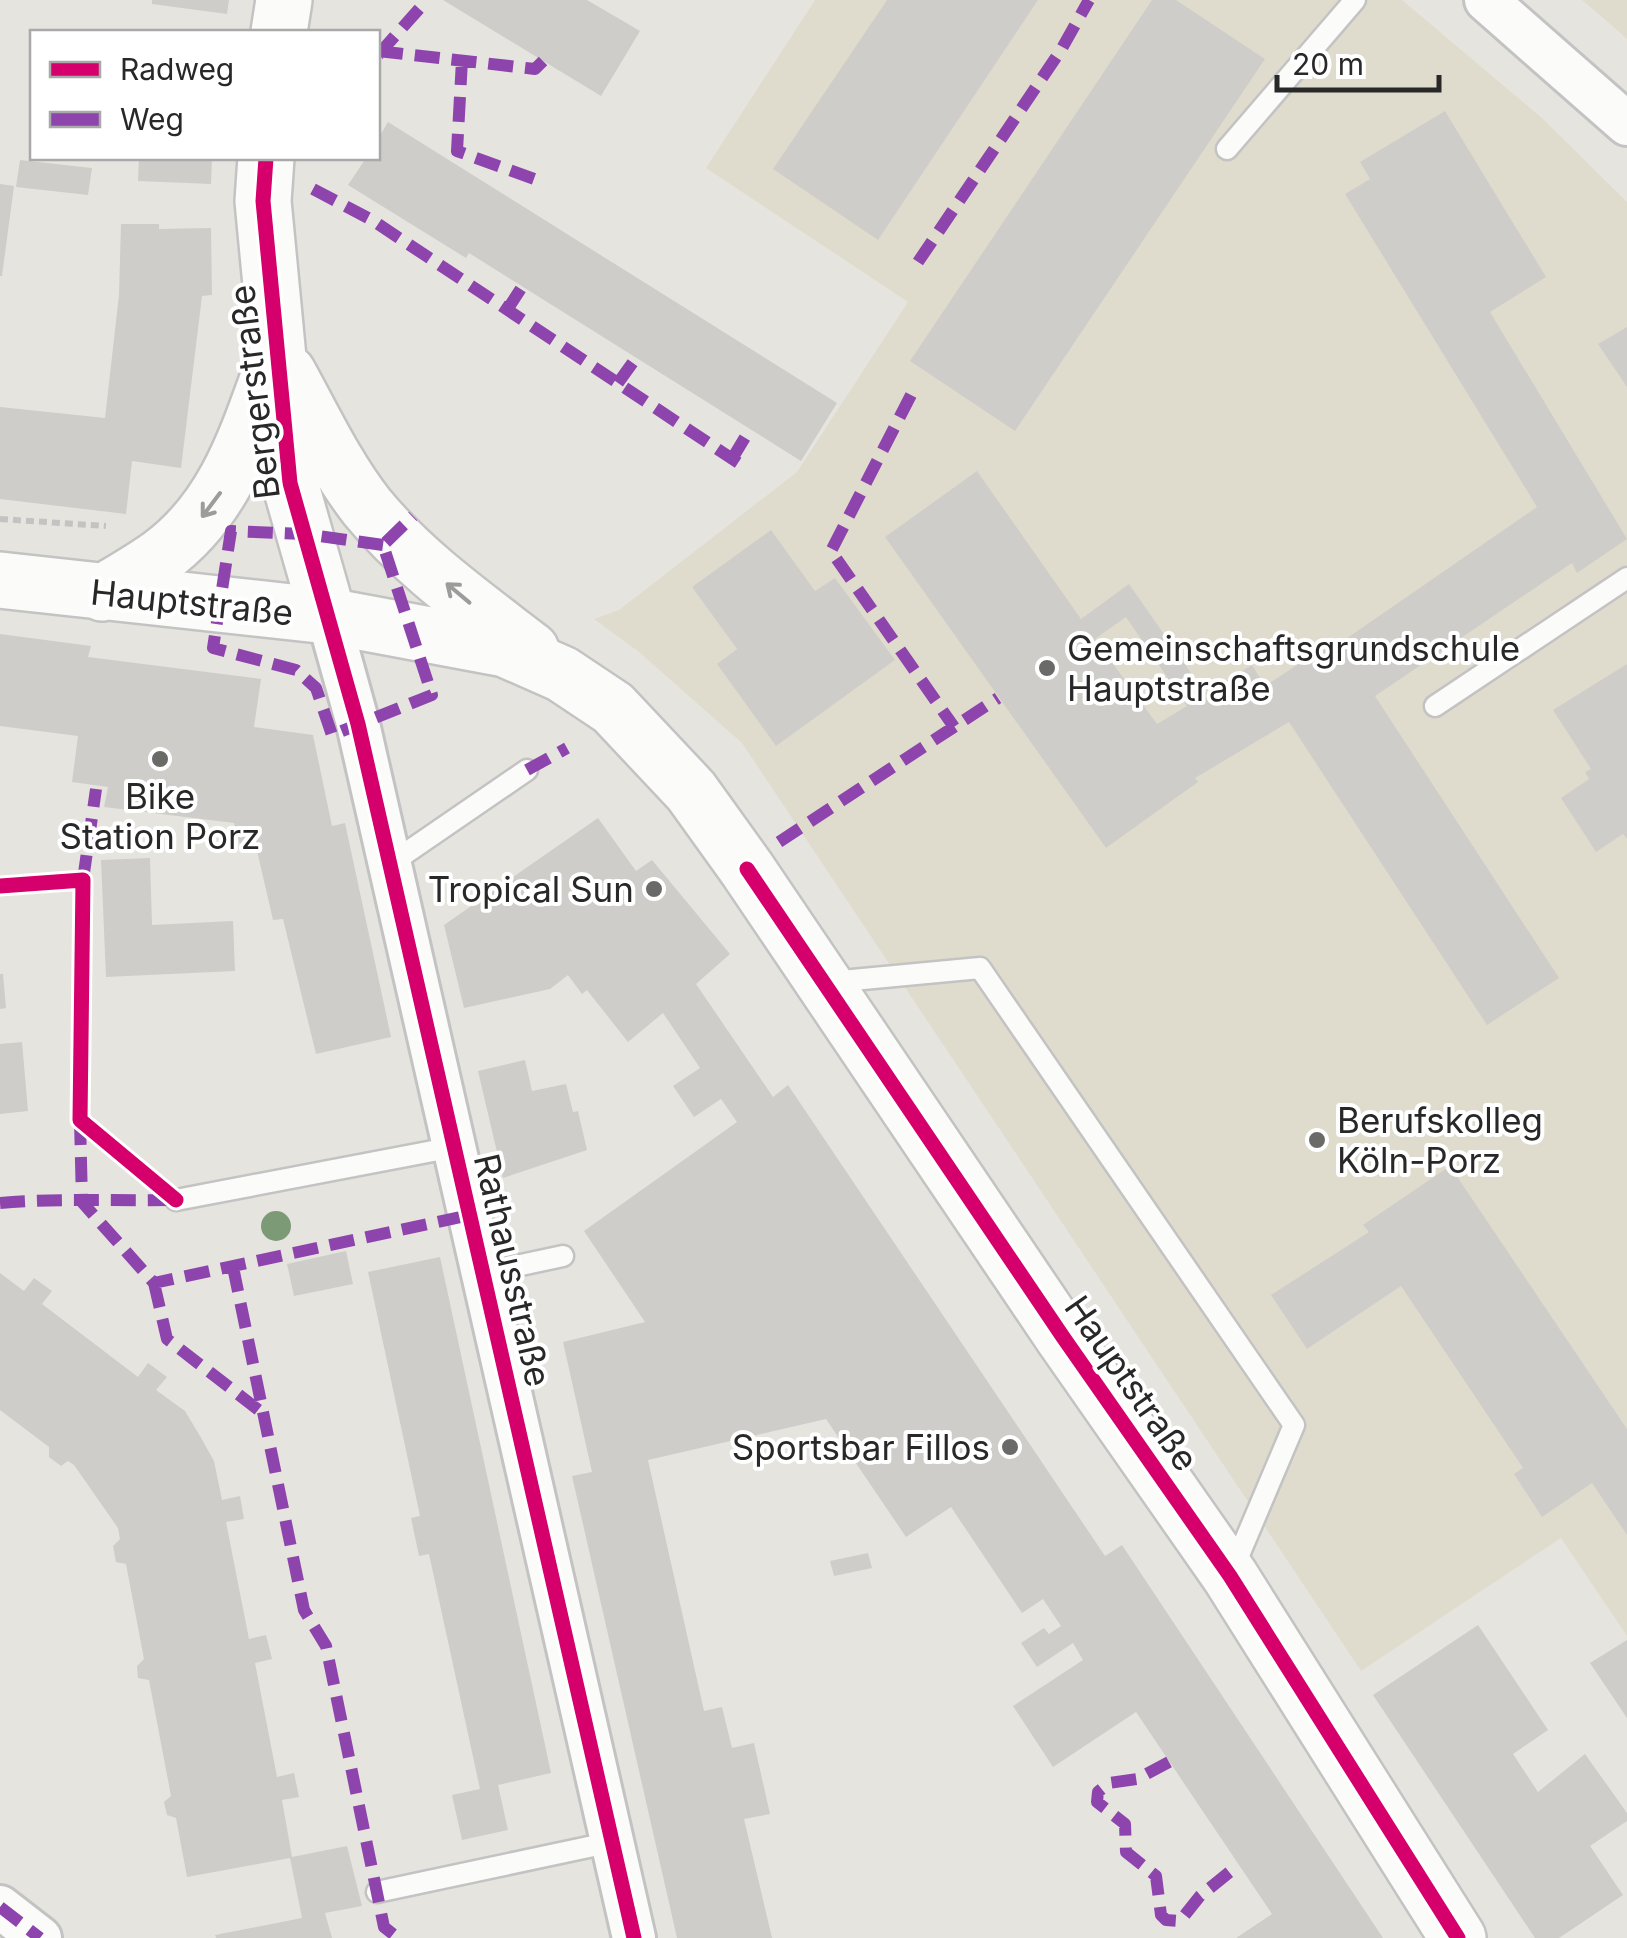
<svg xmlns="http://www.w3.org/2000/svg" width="1627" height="1938" viewBox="0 0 1627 1938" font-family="Inter,sans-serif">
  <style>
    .education { fill: #e0dccd }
    .building { fill: #cfcdc9; fill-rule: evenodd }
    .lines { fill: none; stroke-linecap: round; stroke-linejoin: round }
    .lane-casing { stroke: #c4c3c3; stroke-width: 25 }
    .street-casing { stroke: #c4c3c3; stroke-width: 48 }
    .secondary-casing { stroke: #c4c3c3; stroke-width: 60 }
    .path { stroke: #c4c3c3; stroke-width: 6; stroke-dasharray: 8 5; stroke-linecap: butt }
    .lane { stroke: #fbfbfa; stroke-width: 20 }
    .street { stroke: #fbfbfa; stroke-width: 42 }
    .secondary { stroke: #fbfbfa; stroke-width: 55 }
    .quiet { stroke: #8e44ad; stroke-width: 12; stroke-dasharray: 25 12; stroke-linecap: butt }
    .cycleway-casing { stroke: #fff; stroke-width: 21 }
    .cycleway { stroke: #d6006c; stroke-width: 15 }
    .tree { fill: #7c9a75 }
    .oneway { stroke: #9c9c9c }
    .poi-dot { fill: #6a6a68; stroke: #fff; stroke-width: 4 }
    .labels { text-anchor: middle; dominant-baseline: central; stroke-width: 8; stroke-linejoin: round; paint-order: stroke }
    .street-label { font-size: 35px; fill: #282828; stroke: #fff }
    .poi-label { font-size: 35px; fill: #282828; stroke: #fff; text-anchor: start }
  </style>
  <rect width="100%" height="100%" fill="#e6e4de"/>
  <path class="education" d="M815,0H1402L1542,118L1627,202V1636L1561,1538L1361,1671L742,743L639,652L594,619L619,610L797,472L908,302L706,168Z
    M1582,0H1627V39L1602,17Z"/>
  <path class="building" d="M152,0H229L227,14L152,4Z
    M443,0H587L640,31L601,96Z
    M887,0H1038L878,240L773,169Z
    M1152,0H1176L1265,59L1015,431L910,361Z
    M1445,111L1546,277L1490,312L1627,539L1577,573L1572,563L1375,696L1559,978L1487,1025L1289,722L1195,778L1198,782L1106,848L885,537L977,471L1081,619L1129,584L1205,693L1252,665L1265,686L1337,639L1340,643L1537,507L1345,194L1370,179L1360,162ZM1126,617L1187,706L1157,724L1095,639Z
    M388,122L837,403L801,461L469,253L466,258L348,185L366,158H378V139Z
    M139,158H212L211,184L138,181Z
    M20,160L92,168L88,195L16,187Z
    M0,184L14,186L2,276H0Z
    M121,224H159V229L211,228L212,295L202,296L181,468L132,461L126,514L0,499V407L105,418L119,295Z
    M1627,327V387L1598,344Z
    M771,530L815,591L835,578L895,660L776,746L717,664L737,649L692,587Z
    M0,634L91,646L88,657L261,679L254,727L313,735L332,826L345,823L391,1037L316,1054L283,919L273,920L255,842L240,845L234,823L104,807L108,787L72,782L78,736L0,726Z
    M1627,664V839L1623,834L1596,852L1561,798L1589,779L1585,772L1591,769L1553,710Z
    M598,818L636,871L652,860L730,954L696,984L773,1097L788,1085L1105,1556L1122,1545L1383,1938H1236L1272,1914L1136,1712L1053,1767L1013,1706L1083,1660L1073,1643L1037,1667L1021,1643L1044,1628L1049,1634L1061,1626L1043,1599L1022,1613L951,1507L906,1537L826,1419L648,1460L704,1711L722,1707L732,1748L754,1743L770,1814L744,1819L772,1938H677L572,1476L592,1472L563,1342L645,1322L584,1231L737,1122L721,1099L694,1117L673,1086L700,1068L663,1013L628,1042L587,990L582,994L568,975L550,989L464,1008L444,925Z
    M150,858L152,925L233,921L235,971L106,977L101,860Z
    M0,974H3L6,1008L0,1009Z
    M22,1042L28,1111L0,1114V1044Z
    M525,1060L532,1091L566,1084L573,1112L578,1111L587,1150L503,1178L478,1071Z
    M1450,1166L1627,1429V1535L1592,1483L1542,1517L1514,1474L1523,1468L1401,1286L1307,1349L1271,1295L1369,1232L1363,1225Z
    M346,1251L353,1284L294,1296L287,1264Z
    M440,1257L551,1773L498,1785L508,1830L462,1840L452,1795L480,1789L429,1554L419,1556L411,1518L420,1516L368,1272Z
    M0,1273L24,1291L34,1278L52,1291L42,1304L138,1377L148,1363L167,1377L156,1390L185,1411L200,1436L214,1461L222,1500L240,1496L244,1519L226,1522L249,1639L266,1635L272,1659L255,1663L277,1777L294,1773L299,1797L282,1800L292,1857L347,1846L362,1906L325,1913L332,1938H216L215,1935L302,1918L290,1858L187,1877L176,1818L167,1815L164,1802L171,1796L149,1680L138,1678L137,1666L144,1659L126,1564L116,1562L113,1546L120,1539L118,1528L74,1465L68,1461L61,1466L49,1457V1447L0,1410Z
    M868,1553L872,1568L834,1576L830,1561Z
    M1478,1625L1548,1730L1513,1754L1538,1792L1585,1754L1627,1813V1821L1590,1846L1623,1895L1559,1938H1535L1373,1695Z
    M1627,1640V1718L1590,1663Z"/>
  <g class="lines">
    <g class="lane-casing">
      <path id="lane" d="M1227,149L1355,0
        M1435,706L1627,578
        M390,864L527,770
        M831,982L980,968L1294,1425L1233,1569
        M176,1200L454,1147
        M483,1273L563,1256
        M377,1892L612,1842"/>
    </g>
    <g class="street-casing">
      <path id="street" d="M1486,0L1627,124
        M328,616L358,724L634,1938
        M0,1907L40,1938"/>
    </g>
    <g class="secondary-casing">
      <path id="secondary" d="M279,32L284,0
        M266,158L263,201L290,483L328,616
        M288,373C313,418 335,466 367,507C413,563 474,606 531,650
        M0,580L328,616L505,649L562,674L613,708L691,791L747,869L1063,1337L1230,1576L1458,1938
        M102,593C122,581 143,569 161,556C226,508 247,436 273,365"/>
    </g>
    <path class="path" d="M0,519L106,526"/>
    <use href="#lane" class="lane"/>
    <use href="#street" class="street"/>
    <use href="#secondary" class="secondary"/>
    <path class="quiet" d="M378,51L535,69L543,61
      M378,55L427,0
      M462,60L457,151L537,180
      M313,189L372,220L746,468
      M918,262L1061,50L1089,0
      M507,310L522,287
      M618,383L636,358
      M911,395L831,551L954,727
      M732,459L750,429
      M383,545L305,534L231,531L213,648L296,670L316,688L332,735L432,695L383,545L413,516
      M527,770L567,748
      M779,842L998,698
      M83,880L96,789
      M80,1120L82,1202L154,1283L470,1215
      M0,1203C58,1198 116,1201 175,1200
      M233,1267L304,1610L326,1646L384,1927L398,1938
      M154,1283L167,1339L265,1415
      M1169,1762L1137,1779L1109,1783L1098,1792L1097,1802L1125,1824L1126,1852L1156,1876L1161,1915L1166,1920L1180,1921L1200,1896L1237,1866
      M0,1907L40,1938"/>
    <g class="cycleway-casing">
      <path id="cycleway" d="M266,158L263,201L290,483L358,724L634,1938
        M747,869L1063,1337L1230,1576L1458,1938
        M0,886L83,880L80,1120L176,1200"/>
    </g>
    <use href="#cycleway" class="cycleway"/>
  </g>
  <circle class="tree" cx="276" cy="1226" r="15"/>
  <defs><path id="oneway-shaft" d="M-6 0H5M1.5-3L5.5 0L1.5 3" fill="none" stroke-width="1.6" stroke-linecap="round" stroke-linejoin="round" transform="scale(2.5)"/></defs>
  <g class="oneway">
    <use href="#oneway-shaft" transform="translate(211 505) rotate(127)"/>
    <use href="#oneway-shaft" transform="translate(458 593) rotate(-140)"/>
  </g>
  <g class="poi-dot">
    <circle cx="1047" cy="668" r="10"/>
    <circle cx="160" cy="759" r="10"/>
    <circle cx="654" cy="889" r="10"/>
    <circle cx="1317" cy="1140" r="10"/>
    <circle cx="1010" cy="1447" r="10"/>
  </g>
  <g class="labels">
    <g class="street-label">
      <text transform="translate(254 392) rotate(-97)">Bergerstraße</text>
      <text transform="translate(192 602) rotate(6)">Hauptstraße</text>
      <text transform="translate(513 1270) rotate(77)">Rathausstraße</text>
      <text transform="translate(1132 1383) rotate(55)">Hauptstraße</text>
    </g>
    <g class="poi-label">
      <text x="1067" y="648">Gemeinschaftsgrundschule<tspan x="1067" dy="40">Hauptstraße</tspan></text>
      <text x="160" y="796" text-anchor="middle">Bike<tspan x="160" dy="40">Station Porz</tspan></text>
      <text x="634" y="889" text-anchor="end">Tropical Sun</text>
      <text x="1337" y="1120">Berufskolleg<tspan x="1337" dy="40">Köln-Porz</tspan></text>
      <text x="990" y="1447" text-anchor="end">Sportsbar Fillos</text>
    </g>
  </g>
  <rect x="30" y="30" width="350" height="130" fill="#ffffff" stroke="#a9a9a9" stroke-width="2.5"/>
  <rect x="50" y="62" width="50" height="15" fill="#d6006c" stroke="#a9a9a9" stroke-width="2.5"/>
  <text x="120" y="80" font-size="30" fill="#282828">Radweg</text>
  <rect x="50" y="112" width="50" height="15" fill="#8e44ad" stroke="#a9a9a9" stroke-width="2.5"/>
  <text x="120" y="130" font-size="30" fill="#282828">Weg</text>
  <path d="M1277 75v15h162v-15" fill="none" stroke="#282828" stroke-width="5"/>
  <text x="1292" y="75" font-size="30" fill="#282828" stroke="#ffffff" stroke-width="8" paint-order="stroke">20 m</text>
</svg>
